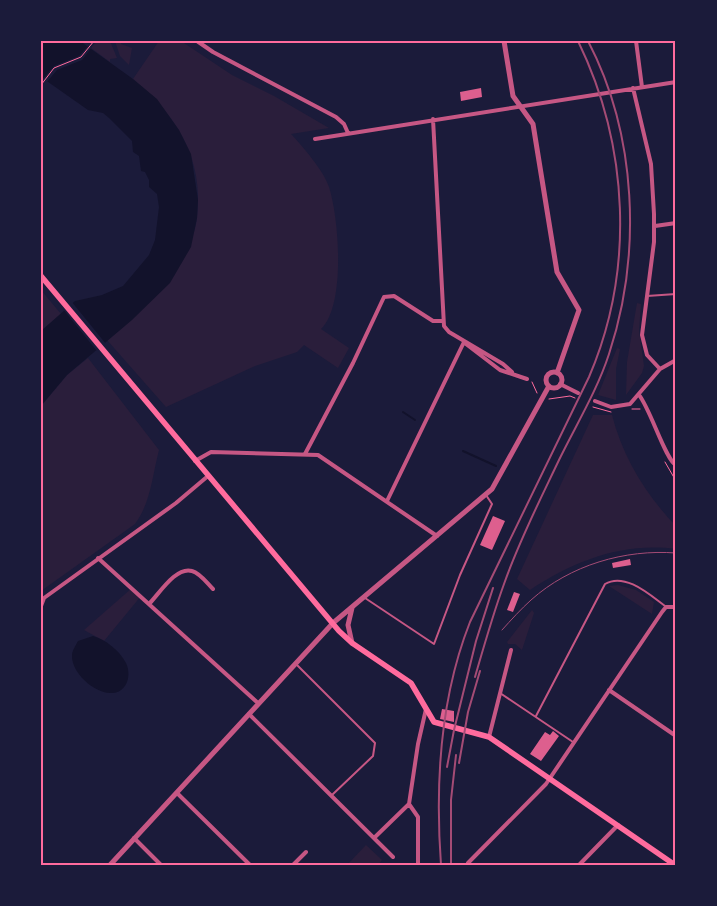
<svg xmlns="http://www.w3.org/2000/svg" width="717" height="906" viewBox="0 0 717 906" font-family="Mulish,sans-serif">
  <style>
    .green { fill: #2a1e3b }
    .water { fill: #12122b }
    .pier { fill: #1b1b3a }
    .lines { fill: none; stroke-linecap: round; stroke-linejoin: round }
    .stream { stroke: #12122b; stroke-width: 2 }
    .building { fill: #dd5f8e }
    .path { stroke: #ff6b9d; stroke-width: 1 }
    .service { stroke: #c65784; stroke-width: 2 }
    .minor { stroke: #c65784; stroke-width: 4 }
    .tertiary { stroke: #c65784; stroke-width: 5 }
    .secondary { stroke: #ff6b9d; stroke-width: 5.5 }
    .tram { stroke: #a44b75; stroke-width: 1 }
    .rail { stroke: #a44b75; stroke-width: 2 }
    .neatline { fill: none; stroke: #ff6b9d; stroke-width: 2 }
  </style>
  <rect width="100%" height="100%" fill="#1b1b3a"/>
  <path class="green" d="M97,41H110L117,58L110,59V62L91,48Z
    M115,41H121V44L132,48L129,65L120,56Z
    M159,41H181L232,75L274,96L329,128L291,134C303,147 324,171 329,187C339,218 346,305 321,329L349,348L338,368L304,345L297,352L255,366L166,407L107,340C137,316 179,271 193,235C198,222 198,207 198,194C196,145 169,109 133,79Z
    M41,290L61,314L41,331Z
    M637,303L641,304L639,331L644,366L642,373L626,395L627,362Z
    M617,348L620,349L616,369V400L598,395Z
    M88,358L159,450C152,477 151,502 135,524L41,591V406L67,375Z
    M593,415H612C623,458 646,495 676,526V549C622,542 574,561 530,590L517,579Z
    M618,585L636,590L654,602L652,614L609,586Z
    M132,588L141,596L104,641L84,630Z
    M532,610L534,613L522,650L515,644H508L507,642Z
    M366,845L382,860L378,865H347Z"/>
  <path class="water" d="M41,41H80L133,79L157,99L179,130L191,154L198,200L197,218L191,247L170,283L132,320L67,375L41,406V331L75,301L102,295L123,286L149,255L155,240L159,207L157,194L149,187V180L145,172L141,171L139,156L133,152L132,141L109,118L103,113L88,110L41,77Z
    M93,636C106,640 119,650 126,663C132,675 127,694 110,693C93,692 71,672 72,655C72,651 76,645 78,641Z"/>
  <path class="pier" d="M89,45L92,47L82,60L57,70L46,83L42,80L54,66L79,56Z
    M71,301L106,344L97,351L63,309Z"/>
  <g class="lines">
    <path class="stream" d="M403,412L415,420
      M463,451L496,466"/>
  </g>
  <path class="building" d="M481,88L482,97L461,101L460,92Z
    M493,516L505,521L492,550L480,545Z
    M630,559L631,565L613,568L612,563Z
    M514,592L520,594L513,612L507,610Z
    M442,709L454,711V722L440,719Z
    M553,731L559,736L541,761L530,754L545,732L550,735Z"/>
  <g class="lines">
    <path class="path" d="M41,85L54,68L81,57L94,41
      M532,382L537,393
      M549,399L570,396L575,398
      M593,407L611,412
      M632,409H640
      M665,462L676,481"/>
    <path class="service" d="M647,296L676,294
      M365,598L434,644L460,575L492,504L486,495
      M297,665L375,743L373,756L332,795
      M500,693L573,742
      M536,716L605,584C625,572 650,595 665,606"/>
    <path class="minor" d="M197,41L213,52L336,117L344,124L348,133
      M636,41L642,87
      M633,88L651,164L654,214V242L642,335L647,355L660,369
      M433,119L444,326L449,332L503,364L512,372
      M315,139L676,82
      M655,226L676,223
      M466,344L500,370L527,379
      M560,384L578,393
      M639,395C650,408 666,461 676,465
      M595,401L611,407L630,404L660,369L676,360
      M305,454L353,363L384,297L394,296L433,321H443
      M195,461L211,452L318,455L437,536
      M387,501L464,342
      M98,558L258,703
      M149,604C159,594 176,566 192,571C200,573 207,583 213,589
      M41,606L44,598L176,503L208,476
      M609,690L676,736
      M249,714L393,857
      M489,737L511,650
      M177,793L250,865
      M409,804L418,817V865
      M134,838L161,865
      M374,838L409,804L418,744L426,709
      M468,863L546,784L662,612L666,607H676
      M293,865L306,852
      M579,865L618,825"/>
    <path class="tertiary" d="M504,41L513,96L533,124L557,272L579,310L557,373
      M546 380a8 8 0 1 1 16 0a8 8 0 1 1-16 0Z
      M352,608L348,625L352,643
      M110,865L333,623L492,489L549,386"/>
    <path class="secondary" d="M41,276L339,631L352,643L411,683L434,722L489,737L675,865"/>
    <path class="tram" d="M502,630C511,620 521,609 531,600C570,565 625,549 676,553"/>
    <path class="rail" d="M475,677C484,646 493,614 504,584C519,541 540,500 559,460C576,425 597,391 609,354C642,254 637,135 588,41
      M459,763L468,712L480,671
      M447,767L454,730L476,641L493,588
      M441,865C435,783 440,698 470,622L589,377C635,270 629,146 578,41
      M451,865V800L456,755"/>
  </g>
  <rect width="717" height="906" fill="none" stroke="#1b1b3a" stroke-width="85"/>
  <rect x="42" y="42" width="632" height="822" class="neatline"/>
</svg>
